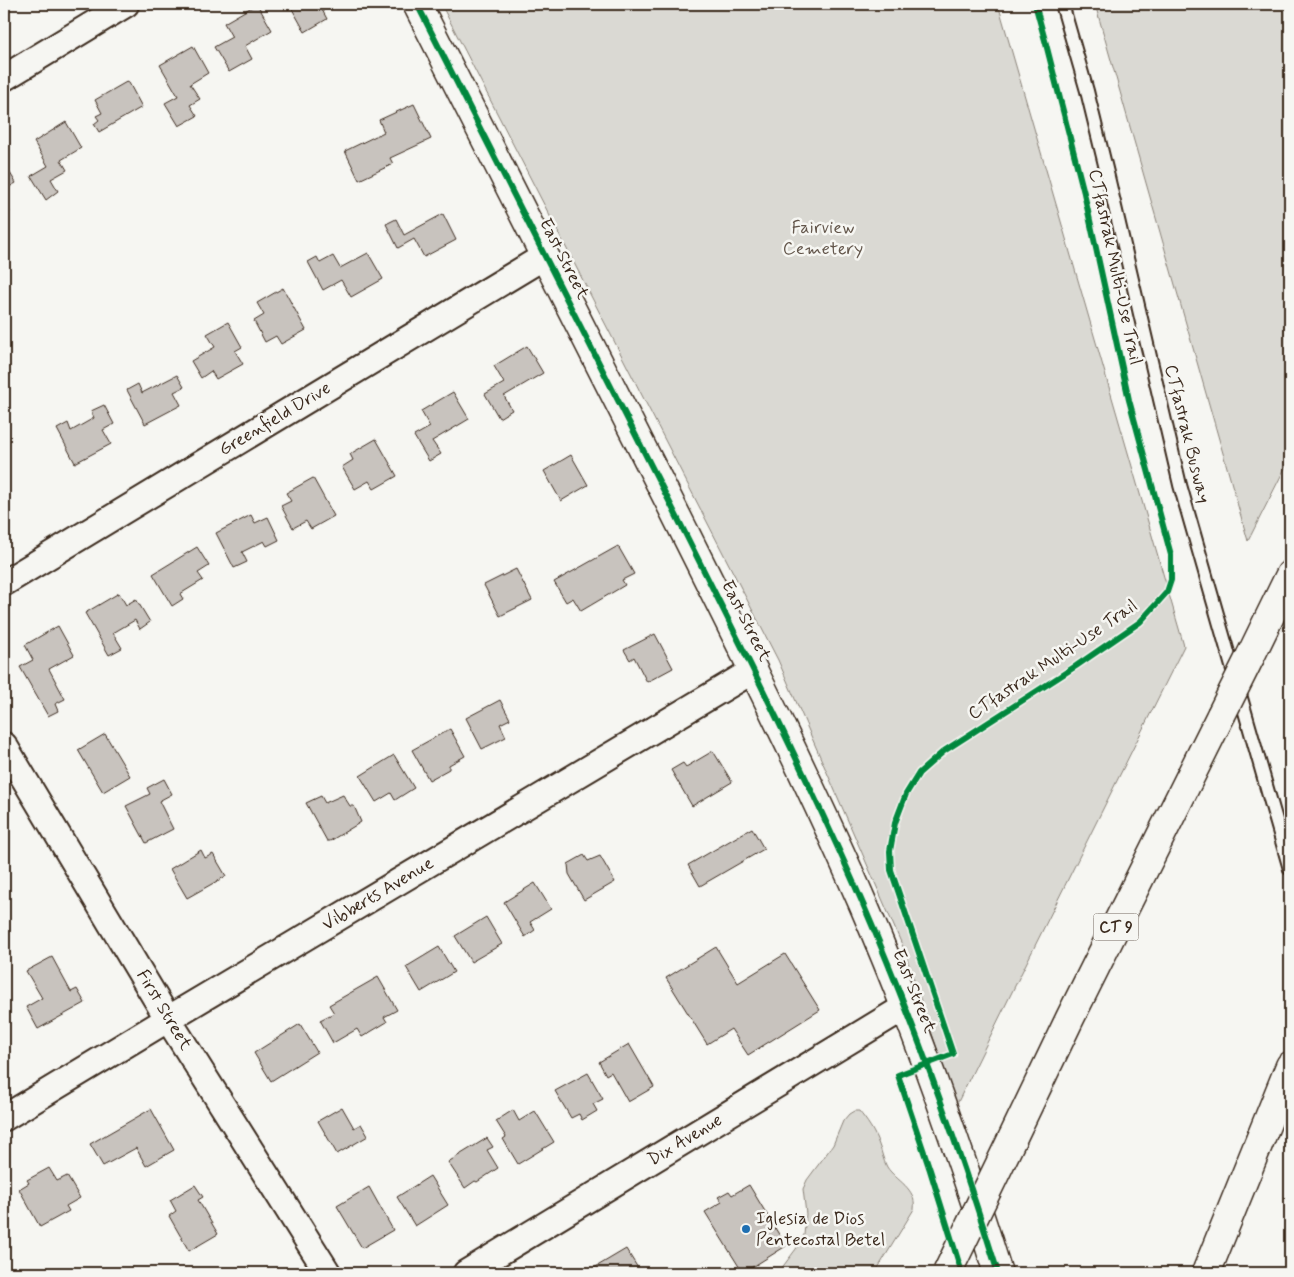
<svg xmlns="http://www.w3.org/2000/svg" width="1294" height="1277" viewBox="0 0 1294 1277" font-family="Mynerve,sans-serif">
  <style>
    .green { fill: #dad9d3; stroke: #8a8278 }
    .building { fill: #c8c3be; stroke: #3b2a1e }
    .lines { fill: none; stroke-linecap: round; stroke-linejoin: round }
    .service-casing { stroke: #3b2a1e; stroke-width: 16 }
    .minor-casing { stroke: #3b2a1e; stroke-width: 29 }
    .tertiary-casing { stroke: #3b2a1e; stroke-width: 31 }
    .motorway-casing { stroke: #3b2a1e; stroke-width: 31 }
    .service { stroke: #f6f6f2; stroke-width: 12 }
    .minor { stroke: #f6f6f2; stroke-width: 25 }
    .tertiary { stroke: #f6f6f2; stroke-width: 28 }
    .motorway { stroke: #f6f6f2; stroke-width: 28 }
    .motorway-bridge-casing { stroke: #3b2a1e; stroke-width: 31; stroke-linecap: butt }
    .motorway-bridge { stroke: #f6f6f2; stroke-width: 28 }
    .cycleway-casing { stroke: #f6f6f2; stroke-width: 9 }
    .cycleway { stroke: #00873e; stroke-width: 6 }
    .poi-dot { fill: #1f6fb2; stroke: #f6f6f2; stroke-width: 2 }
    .labels { text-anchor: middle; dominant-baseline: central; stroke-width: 5; stroke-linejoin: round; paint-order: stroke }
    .shield { fill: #f6f6f2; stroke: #73675e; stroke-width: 1 }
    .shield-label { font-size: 16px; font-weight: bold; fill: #3b2a1e }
    .park-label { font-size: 18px; fill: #63564b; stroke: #f6f6f2 }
    .street-label { font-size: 18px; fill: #3b2a1e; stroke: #f6f6f2 }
    .poi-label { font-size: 18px; fill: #3b2a1e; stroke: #f6f6f2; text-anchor: start }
  </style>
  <rect width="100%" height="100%" fill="#f6f6f2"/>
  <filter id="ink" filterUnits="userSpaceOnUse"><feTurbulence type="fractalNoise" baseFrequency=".02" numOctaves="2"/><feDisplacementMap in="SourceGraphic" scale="10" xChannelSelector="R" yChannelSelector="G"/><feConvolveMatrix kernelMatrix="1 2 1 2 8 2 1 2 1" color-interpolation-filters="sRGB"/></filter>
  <g filter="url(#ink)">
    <path class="green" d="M441,4H998L1184,646L1010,996L956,1106L903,947L778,660Z
      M1095,4H1290V458L1248,541Z
      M854,1111H859C867,1121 875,1132 879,1145C882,1152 883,1160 887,1167C896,1181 917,1188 914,1209L875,1273H778L796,1249L804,1235L806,1214L803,1189L807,1180L833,1145L843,1121L849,1114Z"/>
    <path class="building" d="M257,4L272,30L245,46L252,59L229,72L214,47L232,37L224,23Z
      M296,4H324L320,6L327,19L305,32L291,7Z
      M193,46L208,73L190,84L200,99L190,105L197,116L179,126L165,103L178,96L160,65Z
      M128,81L142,107L99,132L94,124L99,120L96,116L102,113L95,100Z
      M414,104L431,139L390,158L393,164L359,180L345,151L384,132L379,120Z
      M66,122L81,148L61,160L67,170L51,179L58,191L46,200L31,176L48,166L34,142Z
      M4,163L16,183L4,190Z
      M4,201L10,212L4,215Z
      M443,214L456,240L424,257L414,239L398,248L386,224L396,219L404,235Z
      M368,253L383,279L351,297L341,280L323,290L308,262L317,257L320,263L333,256L340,268Z
      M283,288L306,330L281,344L276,336L265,342L254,321L264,315L257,303Z
      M228,322L242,347L235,351L243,364L216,379L211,371L201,378L191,361L215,347L207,334Z
      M527,346L543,373L504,396L512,410L499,418L485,394L504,383L494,366Z
      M177,375L184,387L174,392L181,405L145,424L127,390L138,384L142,393Z
      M453,392L469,419L432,441L441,454L429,461L414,436L430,427L421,411Z
      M104,405L114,424L103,430L111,444L75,463L57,429L68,423L71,431L94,418L91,411Z
      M376,439L397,476L374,489L369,481L355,489L342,467L353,460L350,454Z
      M571,455L588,485L561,501L544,471Z
      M313,478L334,516L311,529L306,521L293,528L281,506L291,501L286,493Z
      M251,515L255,523L268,517L279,540L267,546L264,541L242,552L247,562L234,568L216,533Z
      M618,546L634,574L622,580L625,585L581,611L573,598L566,602L554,582Z
      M197,547L209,566L198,573L203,580L180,594L183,599L172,606L153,574Z
      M516,569L532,600L500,616L484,585Z
      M119,593L126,605L136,599L150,622L140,629L135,620L113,633L122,648L109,655L85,613Z
      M58,626L74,655L49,669L65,699L55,704L58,711L48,716L20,667L33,660L25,645Z
      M655,634L673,668L647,682L634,657L630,660L624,650Z
      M500,700L510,719L500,724L506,737L482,749L466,718Z
      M450,729L465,756L449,765V769L429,780L412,750Z
      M105,734L130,776L103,792L78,750Z
      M713,751L732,782L692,806L671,770L683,763L686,767Z
      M394,755L414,788L395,800L391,793L376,802L360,776Z
      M164,779L172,794L159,801L173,829L146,843L126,806L150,794L147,788Z
      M343,795L350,806H354L361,822L330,841H327L306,803L321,796L325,803Z
      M752,828L764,849L700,886L688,865Z
      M201,850L205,858L213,854L226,876L187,898L170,869Z
      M584,855L588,861L600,856L615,882L584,900L569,874L568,864Z
      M535,883L551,909L530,922L535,930L525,937L504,902Z
      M486,917L502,944L471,962L455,936Z
      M439,947L454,972L421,992L406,967Z
      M716,947L738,983L785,954L820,1010L748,1055L731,1029L707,1044L666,978Z
      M52,957L71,992L77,989L85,1003L38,1029L26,1007L42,998L26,971Z
      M378,977L397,1010L384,1017L387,1022L362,1037L357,1029L333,1043L320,1020L334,1013L329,1005Z
      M300,1024L317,1052L271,1081L254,1053Z
      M629,1044L654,1087L628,1102L611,1072L606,1075L599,1062Z
      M588,1073L603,1099L593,1104L597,1111L582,1120L579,1114L571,1118L555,1091Z
      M342,1107L354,1128L361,1124L368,1136L337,1154L318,1121Z
      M151,1109L174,1150L146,1166L136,1148L103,1166L90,1144Z
      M513,1110L519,1121L535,1111L554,1142L518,1164L503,1139L506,1137L496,1121Z
      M487,1138L493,1147L487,1150L498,1168L477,1182L475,1181L465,1188L448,1162Z
      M49,1168L57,1181L67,1176L80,1198L66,1206L69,1211L40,1227L19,1189L29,1183L27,1180Z
      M430,1176L448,1205L415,1226L397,1197Z
      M195,1185L203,1197L198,1200L218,1234L189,1251L169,1216L176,1211L170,1200Z
      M749,1185L786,1246L743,1273L705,1212L722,1202L718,1197L729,1191L732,1195Z
      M369,1187L393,1230L362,1248L337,1206Z
      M626,1249L641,1273H597L594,1268Z"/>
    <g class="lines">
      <g class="service-casing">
        <path id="service" d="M1062,4L1087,91L1108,177L1180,485L1290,869"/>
      </g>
      <g class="minor-casing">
        <path id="minor" d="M4,78L126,4
          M4,583L545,256
          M4,745L168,1019L328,1273
          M4,1118L168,1019L754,670
          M466,1273L905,1007"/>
      </g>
      <g class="tertiary-casing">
        <path id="tertiary" d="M417,4C501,169 585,334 668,499C735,633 803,767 863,904C915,1024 959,1148 998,1273"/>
      </g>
      <g class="motorway-casing">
        <path id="motorway" d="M1250,657L1290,575
          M1012,1139L1070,1018L1221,715
          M1206,1273L1290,1066"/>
      </g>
      <use href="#service" class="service"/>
      <use href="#minor" class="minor"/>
      <use href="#tertiary" class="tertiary"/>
      <use href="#motorway" class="motorway"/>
      <g class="motorway-bridge-casing">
        <path id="motorway-bridge" d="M1221,715L1250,657
          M947,1273L1012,1139"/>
      </g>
      <use href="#motorway-bridge" class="motorway-bridge"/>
      <g class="cycleway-casing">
        <path id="cycleway" d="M417,4C501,169 585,334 668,499C735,633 803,767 863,904C915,1024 959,1148 998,1273
          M962,1273L930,1170L898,1075L953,1054L891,870L890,851L895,823L906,794L919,773L944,751L1076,666L1140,622L1167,592L1171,580V555L1129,400L1084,193L1046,44L1035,4"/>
      </g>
      <use href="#cycleway" class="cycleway"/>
    </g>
  </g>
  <circle class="poi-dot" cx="746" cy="1229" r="5"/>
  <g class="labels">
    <rect class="shield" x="1093.5" y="913.5" width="45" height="27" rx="4"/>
    <g class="shield-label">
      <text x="1116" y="927">CT 9</text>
    </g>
    <g class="park-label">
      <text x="823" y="228">Fairview<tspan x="823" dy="21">Cemetery</tspan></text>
    </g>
    <g class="street-label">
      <text transform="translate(564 259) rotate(63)">East Street</text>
      <text transform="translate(1115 267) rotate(78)">CTfastrak Multi-Use Trail</text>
      <text transform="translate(275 419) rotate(-31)">Greenfield Drive</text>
      <text transform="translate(1187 434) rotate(76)">CTfastrak Busway</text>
      <text transform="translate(746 621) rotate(63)">East Street</text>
      <text transform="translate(1053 660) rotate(-34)">CTfastrak Multi-Use Trail</text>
      <text transform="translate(378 894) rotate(-31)">Vibberts Avenue</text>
      <text transform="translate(914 991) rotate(68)">East Street</text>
      <text transform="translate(164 1010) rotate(59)">First Street</text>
      <text transform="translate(685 1140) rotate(-31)">Dix Avenue</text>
    </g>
    <g class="poi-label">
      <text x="756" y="1219">Iglesia de Dios<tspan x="756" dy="21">Pentecostal Betel</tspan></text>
    </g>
  </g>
  <rect width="1294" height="1277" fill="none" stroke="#f6f6f2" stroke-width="20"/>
  <rect x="10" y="10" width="1274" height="1257" fill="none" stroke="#3b2a1e" stroke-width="2" filter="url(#ink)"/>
</svg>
